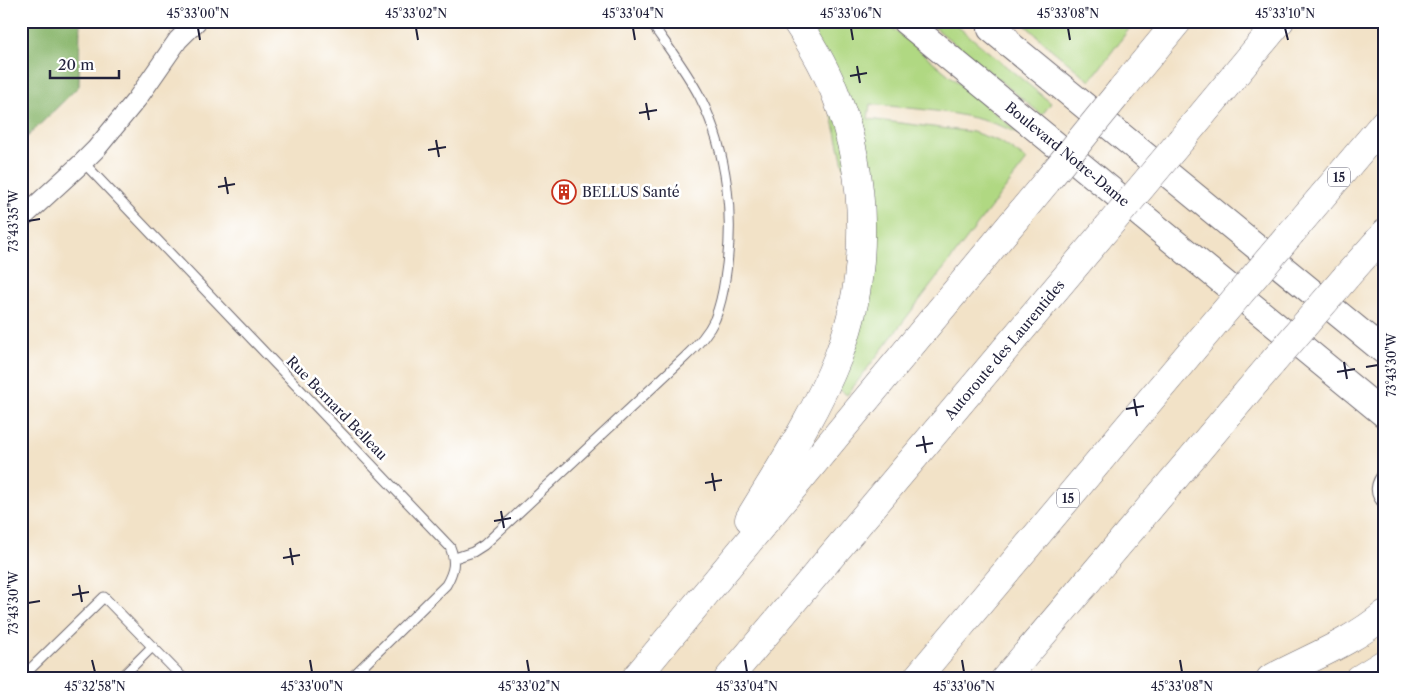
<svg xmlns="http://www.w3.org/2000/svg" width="1406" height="700" viewBox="0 0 1406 700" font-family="'Libre Caslon Text',serif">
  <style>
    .green { fill: #b0d882; stroke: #697d5e }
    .forest { fill: #8cb870; stroke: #576d56 }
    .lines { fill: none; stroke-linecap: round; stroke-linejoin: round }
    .lane-casing { stroke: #6b656c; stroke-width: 11 }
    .street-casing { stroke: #6b656c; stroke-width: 21 }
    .secondary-casing { stroke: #6b656c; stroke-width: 28 }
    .highway-casing { stroke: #6b656c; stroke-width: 29 }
    .lane { stroke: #fff; stroke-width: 9 }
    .street { stroke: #fff; stroke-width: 19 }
    .secondary { stroke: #fff; stroke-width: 26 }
    .highway { stroke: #fff; stroke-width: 28 }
    .highway-bridge-casing { stroke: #6b656c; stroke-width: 29; stroke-linecap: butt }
    .highway-bridge { stroke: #fff; stroke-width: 28 }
    .ticks { fill: none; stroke: #22223b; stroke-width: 2 }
    .labels { text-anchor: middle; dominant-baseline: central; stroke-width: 5; stroke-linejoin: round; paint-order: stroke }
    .shield { fill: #fff; stroke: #646476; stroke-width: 1 }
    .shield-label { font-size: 12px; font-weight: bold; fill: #22223b }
    .street-label { font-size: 14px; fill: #22223b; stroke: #fff }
    .poi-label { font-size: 14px; fill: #22223b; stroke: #fff; text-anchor: start }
    .neatline { fill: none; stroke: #22223b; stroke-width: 2 }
    .ticks-label { font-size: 12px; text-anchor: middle; fill: #22223b }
  </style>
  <rect width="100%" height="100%" fill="#fff"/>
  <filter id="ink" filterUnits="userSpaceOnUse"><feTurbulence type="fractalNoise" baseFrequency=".02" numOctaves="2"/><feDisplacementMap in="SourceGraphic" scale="10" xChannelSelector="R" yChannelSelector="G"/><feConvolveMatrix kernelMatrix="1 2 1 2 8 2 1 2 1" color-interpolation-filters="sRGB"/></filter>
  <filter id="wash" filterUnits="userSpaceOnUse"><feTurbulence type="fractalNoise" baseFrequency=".0096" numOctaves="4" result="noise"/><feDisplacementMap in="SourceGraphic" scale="20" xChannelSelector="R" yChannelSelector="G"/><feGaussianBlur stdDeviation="1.12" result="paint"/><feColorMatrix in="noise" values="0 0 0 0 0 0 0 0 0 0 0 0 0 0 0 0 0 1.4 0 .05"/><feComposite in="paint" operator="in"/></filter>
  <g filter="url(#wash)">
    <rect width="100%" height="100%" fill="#f2e2c7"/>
    <path class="green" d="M811,21H884L1021,135C975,111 921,110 870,104L868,119L973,132L1001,142L1027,160L847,395L836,387L869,280Z
      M927,21H951L1051,103L1042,115Z
      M1021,21H1135L1090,81L1050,48Z"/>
    <path class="forest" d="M21,21H80L79,86L21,143Z"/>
  </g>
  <g filter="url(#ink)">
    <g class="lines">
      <g class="lane-casing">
        <path id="lane" d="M83,162L450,547C456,562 454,571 446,585L350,679
          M1385,471C1375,482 1372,495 1385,505
          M455,558L473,552L484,545L684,358C696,347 708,334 715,319C720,306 723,293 725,279C735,218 728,153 700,97C686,70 667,46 650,21
          M21,678L104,597L184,679
          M120,679L153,646"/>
      </g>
      <g class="street-casing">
        <path id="street" d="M21,219L83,162L96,149L137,99L178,40L197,21"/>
      </g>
      <g class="secondary-casing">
        <g id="secondary">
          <path id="s1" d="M905,21L1385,415"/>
          <path d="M991,29L1385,352"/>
        </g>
      </g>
      <g class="highway-casing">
        <g id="highway">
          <path d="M992,21L1008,42"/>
          <path d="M1121,90L1178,21"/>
          <path d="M1182,139L1280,21"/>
          <path d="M1292,232L1385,122"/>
          <path d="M1346,277L1385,233"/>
          <path d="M749,519C781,466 815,415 838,357C870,276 868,178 837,98C827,71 812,45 796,21"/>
          <path d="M635,679L1047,181"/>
          <path id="s2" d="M728,679L1107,228"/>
          <path d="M916,679L1220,317"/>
          <path d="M1005,679L1272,363"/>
          <path d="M1270,679C1309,658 1351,643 1385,614"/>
          <path d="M1359,679L1385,663"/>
        </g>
      </g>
      <use href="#lane" class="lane"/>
      <use href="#street" class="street"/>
      <use href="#secondary" class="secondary"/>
      <use href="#highway" class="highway"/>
      <g class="highway-bridge-casing">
        <path id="highway-bridge" d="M1047,181L1121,90
          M1107,228L1182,139
          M1220,317L1292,232
          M1272,363L1346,277"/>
      </g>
      <use href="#highway-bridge" class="highway-bridge"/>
    </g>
  </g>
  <path class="ticks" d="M198,28L200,40M416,28L418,40M633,28L635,40M851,28L853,40M1068,28L1070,40M1285,28L1288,40M857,66L860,83M850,76L867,73M646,103L649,120M639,113L657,110M436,140L439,157M428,150L446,147M225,177L228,194M218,187L235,184M28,221L40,219M1344,362L1347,379M1366,367L1378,365M1337,372L1355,369M1134,399L1137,416M1126,409L1144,406M923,436L926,453M916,446L933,443M712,473L715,491M705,483L722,480M501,511L504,528M494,521L511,518M290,548L293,565M283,558L300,555M79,585L82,602M72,595L89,592M28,603L40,601M92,660L95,672M310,660L312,672M527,660L529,672M745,660L747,672M962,660L964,672M1180,660L1182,672"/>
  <defs>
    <g id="building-ring" transform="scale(1.25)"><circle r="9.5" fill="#fff" stroke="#c8321e" stroke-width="1.5"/><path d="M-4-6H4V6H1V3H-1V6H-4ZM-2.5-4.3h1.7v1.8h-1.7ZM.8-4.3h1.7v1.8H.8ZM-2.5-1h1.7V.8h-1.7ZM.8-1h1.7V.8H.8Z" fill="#c8321e"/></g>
  </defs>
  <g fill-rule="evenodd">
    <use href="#building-ring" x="564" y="192"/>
  </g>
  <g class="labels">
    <g class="shield">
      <rect x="1328" y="167.5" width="22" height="19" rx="4"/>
      <rect x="1057" y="488.5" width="22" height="19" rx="4"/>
    </g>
    <g class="shield-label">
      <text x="1339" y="177">15</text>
      <text x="1068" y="498">15</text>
    </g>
    <g class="street-label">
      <text stroke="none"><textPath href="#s1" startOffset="210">Boulevard Notre-Dame</textPath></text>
      <text stroke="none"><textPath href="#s2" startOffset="430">Autoroute des Laurentides</textPath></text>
      <text transform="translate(337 408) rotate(46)">Rue Bernard Belleau</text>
    </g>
    <g class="poi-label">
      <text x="582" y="192">BELLUS Santé</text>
    </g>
  </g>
  <rect width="1406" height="700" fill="none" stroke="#fff" stroke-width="55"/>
  <path d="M50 70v8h69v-8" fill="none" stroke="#22223b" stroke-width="2.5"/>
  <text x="58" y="70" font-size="15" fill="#22223b" stroke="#ffffff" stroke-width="4" paint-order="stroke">20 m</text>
  <rect x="28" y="28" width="1350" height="644" class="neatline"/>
  <g class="ticks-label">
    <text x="198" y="18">45°33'00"N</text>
    <text x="416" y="18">45°33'02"N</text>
    <text x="633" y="18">45°33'04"N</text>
    <text x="851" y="18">45°33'06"N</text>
    <text x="1068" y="18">45°33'08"N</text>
    <text x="1285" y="18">45°33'10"N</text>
    <text transform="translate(14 221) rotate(-90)" y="4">73°43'35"W</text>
    <text transform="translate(1392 365) rotate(-90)" y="4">73°43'30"W</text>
    <text transform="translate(14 603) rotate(-90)" y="4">73°43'30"W</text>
    <text x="95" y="691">45°32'58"N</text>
    <text x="312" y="691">45°33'00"N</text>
    <text x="529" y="691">45°33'02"N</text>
    <text x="747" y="691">45°33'04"N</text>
    <text x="964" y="691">45°33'06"N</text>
    <text x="1182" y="691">45°33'08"N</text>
  </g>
</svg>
